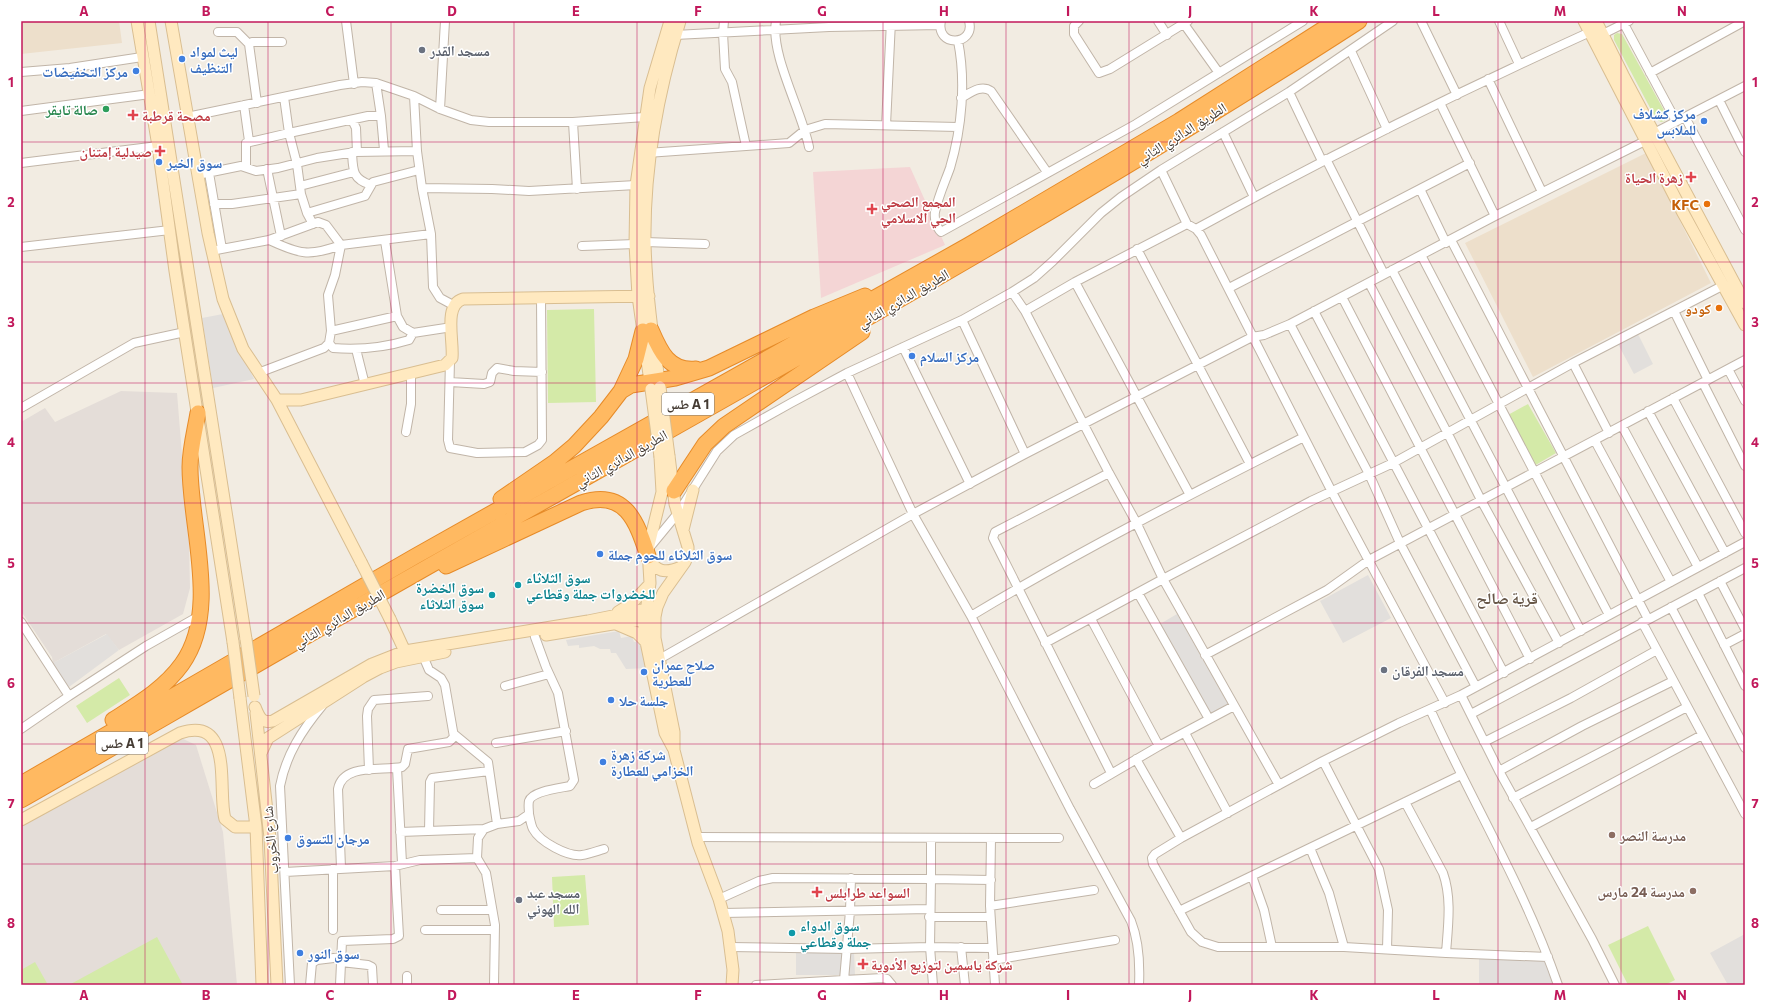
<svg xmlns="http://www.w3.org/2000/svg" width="1766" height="1006" viewBox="0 0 1766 1006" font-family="Commissioner,'Noto Naskh Arabic',sans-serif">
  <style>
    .industrial { fill: #e4ddd8 }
    .education { fill: #eddfcb }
    .medical { fill: #f4d5d5 }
    .green { fill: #d4eaa8 }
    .parking { fill: #e2dfdc }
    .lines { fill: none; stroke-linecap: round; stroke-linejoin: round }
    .street-casing { stroke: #c1b5a8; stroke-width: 10 }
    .secondary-casing { stroke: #d9be91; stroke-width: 13 }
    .highway-casing { stroke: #e68b29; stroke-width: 17 }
    .street { stroke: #fff; stroke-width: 8 }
    .secondary { stroke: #ffe9c0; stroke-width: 11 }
    .highway { stroke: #ffb961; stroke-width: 15 }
    .secondary-bridge-casing { stroke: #d9be91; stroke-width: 13; stroke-linecap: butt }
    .secondary-bridge { stroke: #ffe9c0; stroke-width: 11 }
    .grid { fill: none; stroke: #c2185b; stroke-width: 1; stroke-opacity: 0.55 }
    .worship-dot { fill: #6b7280; stroke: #fff; stroke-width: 1.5 }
    .shop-dot { fill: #3f7fe0; stroke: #fff; stroke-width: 1.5 }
    .leisure-dot { fill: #2e9e5b; stroke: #fff; stroke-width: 1.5 }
    .health-dot { fill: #e0444e; stroke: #fff; stroke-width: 1.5 }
    .food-dot { fill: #e8710a; stroke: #fff; stroke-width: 1.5 }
    .culture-dot { fill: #0f9aa8; stroke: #fff; stroke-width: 1.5 }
    .education-dot { fill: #8d6e63; stroke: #fff; stroke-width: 1.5 }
    .labels { text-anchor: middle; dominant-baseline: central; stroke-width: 3; stroke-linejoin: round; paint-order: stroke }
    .shield { fill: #fff; stroke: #7c7670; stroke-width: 1 }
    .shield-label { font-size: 13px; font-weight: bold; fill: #443b33 }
    .worship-label { font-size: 14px; font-weight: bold; fill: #5b616d; stroke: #fff; text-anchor: start }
    .shop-label { font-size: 14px; font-weight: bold; fill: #366cbe; stroke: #fff; text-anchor: start }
    .leisure-label { font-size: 14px; font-weight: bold; fill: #27864d; stroke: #fff; text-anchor: end }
    .health-label { font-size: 14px; font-weight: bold; fill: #be3a42; stroke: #fff; text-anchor: start }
    .street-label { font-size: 14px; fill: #443b33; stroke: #fff }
    .food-label { font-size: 14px; font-weight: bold; fill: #c56008; stroke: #fff; text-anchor: end }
    .culture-label { font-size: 14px; font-weight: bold; fill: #0d838f; stroke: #fff; text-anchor: start }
    .education-label { font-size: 14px; font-weight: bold; fill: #785e54; stroke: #fff; text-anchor: start }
    .quarter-label { font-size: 16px; font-weight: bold; fill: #685849; stroke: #fff }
    .neatline { fill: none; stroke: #c2185b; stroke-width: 1.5 }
    .grid-label { font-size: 13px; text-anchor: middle; font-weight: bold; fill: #c2185b }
  </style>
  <rect width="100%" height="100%" fill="#f2ece2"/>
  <path class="industrial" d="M121,391L177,393L189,542L190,588L183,614L119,650L106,634L53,663L52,657L21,611V422L45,408L55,422Z
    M179,737L196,745L223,832L237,985H21V827Z"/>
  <path class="education" d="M21,21H119L122,43L21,54Z
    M1646,153L1711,283L1533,377L1465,243Z"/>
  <path class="medical" d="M910,167L945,245L821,298L813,172Z"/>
  <path class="green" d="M1617,33L1622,34L1666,114L1665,121L1661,122L1656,119L1614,40V35Z
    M594,309L596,402L548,403L547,310Z
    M1528,404L1556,453L1534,466L1506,416Z
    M119,678L130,695L87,723L76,706Z
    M585,875L589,925L554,927L552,877Z
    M1648,926L1675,980L1665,985H1628L1608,945Z
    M157,937L183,985H69Z
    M35,962L48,985H21V970Z"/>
  <path class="parking" d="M223,314L254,379L213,388L202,318Z
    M1638,334L1653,364L1634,374L1618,344Z
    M1368,575L1391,618L1343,643L1320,601Z
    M1177,614L1228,704L1211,714L1160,624Z
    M619,631L621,638L632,636L634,642L642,641L650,668L626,669L616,653H611L610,649H600L594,646L579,648V645L568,646L566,640Z
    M107,634L119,650L69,687L53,666V663Z
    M1745,934V985H1728L1710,953Z
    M796,950L854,951L855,975H796Z
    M1479,959H1545L1554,985H1479Z"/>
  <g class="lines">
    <g class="street-casing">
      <path id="street" d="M346,21L354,84
        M724,21L723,33L725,69L732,82L746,146
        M776,21C770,55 802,111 809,147
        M941,21C935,48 976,46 969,21
        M1079,21L1074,26V34L1099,73L1110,69L1188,21
        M1158,21L1167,35
        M1421,21L1457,95
        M1499,21L1519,64
        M1184,24L1219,73
        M1624,24L1676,121
        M218,32H237L249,44
        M1603,34L1629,21
        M675,35L829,27L940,25
        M958,41C966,81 962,128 950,168C945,182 938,197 935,212C934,218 936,227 941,232L1136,124L1303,21
        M1351,51L1387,129
        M21,72L70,68L142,57
        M1650,73L1745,21
        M1488,79L1542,192
        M376,83L381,116
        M1289,92L1322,161
        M414,96L440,109L471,120L489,122H573L645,117
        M961,98C970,93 981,84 991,91L1047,172
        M1719,100L1745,152
        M257,103L249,44L252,42H282
        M1440,103L1495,216
        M244,105L249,141
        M440,109L445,21
        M21,111L150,94
        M187,117L340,85L362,82L376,83L414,96L417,151L422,188
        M1685,117L1745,230
        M352,120L356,128L357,152
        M573,122L577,189
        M886,125L891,21
        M1223,132L1254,197
        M1654,133L1745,86
        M352,152C353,170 352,179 371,185
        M647,153L789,143L805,130L825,124L958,127
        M1326,159L1384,274
        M21,163L158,146
        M246,166V143L289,133L284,97
        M267,169L281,236
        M1161,170L1187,224L1196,229L1201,235L1332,492L1445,703
        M209,173L222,249
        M197,175L241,166L256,171L278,168L317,158L355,152L417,151
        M300,186L354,172
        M1420,189L1446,243
        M301,194L297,164L289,133L368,116H381L384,150
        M214,204H232L301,194L307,213L313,224
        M307,213L365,196L373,182L419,170
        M1196,229C1325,158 1456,93 1590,32
        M269,240C299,254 309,257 341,245
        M1451,240L1648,619
        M385,241L397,316L403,327L413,333L452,327
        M645,242L705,244
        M582,246L635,244
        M21,247L170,230
        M1137,249L1250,464
        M211,251L269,240L318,222L326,225L341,245L431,234
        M1421,255L1609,615
        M1392,270L1581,631
        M1075,282L1190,495
        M1369,283L1447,432L1481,500L1559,643
        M1229,288L1470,163
        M1012,292L1025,311L1109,473L1136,522L1163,579L1279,785
        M1342,297L1530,659
        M453,305L440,298L433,287L431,234L422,188L492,189L529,191L636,185
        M1025,311L1075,282L1187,224
        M1314,311L1504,673
        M1674,311L1708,380
        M962,320L1025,454
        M1290,324L1369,474L1400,543L1476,687
        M331,331L328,295L335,275L341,245
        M329,343L333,348C359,350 383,348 409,340L413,333
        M903,347L970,484
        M356,349L365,385
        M450,361L448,440L450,448L477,453L525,452L538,445L542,440L541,298
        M1573,363L1609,433
        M1728,369L1745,401
        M258,373L324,348L329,343L331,331L397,316
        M847,373L913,514L971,616L1070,809L1131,921C1139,941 1140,963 1139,985
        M450,382L484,384L490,382L492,373L497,368L514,371L542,372
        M1703,383L1745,466
        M1673,398L1745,533
        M21,408L134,343L185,332
        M1648,411L1725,553
        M1622,426L1698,567
        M406,432L411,404V374
        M1595,441L1671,582
        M1109,473L995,532L993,538L1111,773
        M650,547L678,513L717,451L734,435L791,403L847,373L962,320L1012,292L1034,278L1053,261L1101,213L1121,197L1161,170L1289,92L1393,21
        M1720,581L1745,629
        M1138,593L1209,719
        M1698,593L1745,686
        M1671,607L1745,748
        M971,616C1079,551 1191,494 1304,437
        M1091,619L1159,746
        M21,622L69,696
        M1642,622L1745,814
        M1045,643L1163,579L1311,501L1393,463L1573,363L1724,285
        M1724,645L1745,634
        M1205,655L1327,590L1369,560L1745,360
        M656,661L913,514L1025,454L1252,337L1264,335L1290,324L1495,216L1645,141
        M505,686L549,674
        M1461,695L1499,771L1592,939L1615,985
        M1430,709C1472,802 1525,889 1558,985
        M1471,714L1745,568
        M21,729L69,696L146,646L199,616
        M1185,733L1228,813
        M454,734L488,762L497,824
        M1484,742L1571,698L1657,650
        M496,743L566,731
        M1136,759L1181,838
        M1323,761L1379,869L1388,910L1387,949
        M397,768L402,863
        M369,770L367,716L368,709L374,700L428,696
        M1499,771L1582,726L1673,681
        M1094,784L1159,746L1234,706
        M1513,798L1687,707
        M1405,802L1443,873C1452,898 1448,926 1446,953
        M529,814C530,819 531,825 533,829C540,842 568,857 582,855C589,854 597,851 604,849
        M1531,827L1702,735
        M429,831L430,782L432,778L489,771
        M400,832L484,829
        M697,837L1059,838
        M931,838V879L991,880
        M991,838L990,906L995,985
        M1310,848L1329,893L1344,947
        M341,868L338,789C343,763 382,771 402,767L405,764L408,749L449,742L454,737L445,685L441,678L429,670L423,656
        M333,869V930
        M285,872L395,866L420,860L477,858
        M1252,876L1264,910L1272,947
        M719,899L759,881L773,878L931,879L930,947L847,949L730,947
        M990,906L1094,890
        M441,910H492
        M1179,911L1461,775
        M723,913L929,909
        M929,917H990
        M425,930H494
        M961,947L965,985
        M1548,957L1446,953L1344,947H1218L1202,942L1191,932L1153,864L1152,858L1155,854L1181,838L1323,761L1399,723L1461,695L1745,542
        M993,960L1115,940
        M341,962L368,965L372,967L373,985
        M407,976V985
        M844,980L883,978L887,979L892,985
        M290,985L280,786C286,755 302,730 322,706
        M310,985L312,963L317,960L342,957
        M340,985L342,941L393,939L399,936L395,866
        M494,985L495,925L486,873L477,858L478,838L484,829L497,824L519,821L529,814C529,810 528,805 529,801C532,791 561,788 570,786L574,780L558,693L546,667L535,637
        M756,985L844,980L850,911L851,878
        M933,985L930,947L991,948"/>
    </g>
    <g class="secondary-casing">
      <path id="secondary" d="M137,21L158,146L175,271L233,642
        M149,21L246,639
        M171,21L208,233L223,299L243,349L277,400L361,562
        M1584,21L1682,211L1745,325
        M1596,21L1623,75L1745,303
        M660,387C653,339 646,291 645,242C644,167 658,92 680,21
        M651,389L638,296L635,244L636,185L650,88L670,21
        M277,400H301L445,365L452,358C454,341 443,305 463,299L649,296
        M669,456L675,504L688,547V555L685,562L663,593L657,607L655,617V638L674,732V750L698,843L719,899L728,931L733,970L732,985
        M660,457L662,492L648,549L650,583L644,627L646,642L665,733L673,748
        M683,530L693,490
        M648,557C656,572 665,574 681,567
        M618,612L631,604L650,584
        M390,619L407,656
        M616,624L637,633L646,642
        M546,635L655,617
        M240,698L256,827L262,985
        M255,707C259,716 261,724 273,721L372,664L405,651L588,621L657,607
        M256,713L270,838L277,985
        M261,753L268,738L363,677L380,668L396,662L445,652
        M21,820L180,733C235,715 217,791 225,819L235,827H256"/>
    </g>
    <g class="highway-casing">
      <path id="highway" d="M651,330C660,351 669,372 696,369
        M621,391L636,359L643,331
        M674,491L705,444L724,426L862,332
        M501,499L555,462L574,446L601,417L621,391L631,385L675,378L709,368L814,317L865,296
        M446,566L581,503C626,488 637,523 648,556
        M113,720C138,704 164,689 182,664C220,611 190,528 190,467C190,449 195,431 198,413
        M21,784L414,557L969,245L1179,121L1336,21
        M21,800C199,698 376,595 555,495C826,342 1098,190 1359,21"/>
    </g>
    <use href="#street" class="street"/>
    <use href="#secondary" class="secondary"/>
    <use href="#highway" class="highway"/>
    <g class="secondary-bridge-casing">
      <path id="secondary-bridge" d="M660,387L669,456
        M651,389L660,457
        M361,562L390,619
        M246,639L254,696
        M233,642L240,698"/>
    </g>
    <use href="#secondary-bridge" class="secondary-bridge"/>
  </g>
  <path class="grid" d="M145,21V985M268,21V985M391,21V985M514,21V985M637,21V985M760,21V985M883,21V985M1006,21V985M1129,21V985M1252,21V985M1375,21V985M1498,21V985M1621,21V985M21,142H1745M21,262H1745M21,383H1745M21,503H1745M21,623H1745M21,744H1745M21,864H1745"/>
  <g class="worship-dot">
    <circle cx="422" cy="50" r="4"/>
    <circle cx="1384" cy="670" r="4"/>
    <circle cx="519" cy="900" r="4"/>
  </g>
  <g class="shop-dot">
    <circle cx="182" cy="59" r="4"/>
    <circle cx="136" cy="71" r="4"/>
    <circle cx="1704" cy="121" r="4"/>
    <circle cx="159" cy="162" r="4"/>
    <circle cx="912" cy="356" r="4"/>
    <circle cx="600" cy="554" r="4"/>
    <circle cx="644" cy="672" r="4"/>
    <circle cx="611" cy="700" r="4"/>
    <circle cx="603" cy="762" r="4"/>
    <circle cx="288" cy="838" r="4"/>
    <circle cx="300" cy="953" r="4"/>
  </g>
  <circle class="leisure-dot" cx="106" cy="109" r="4"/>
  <g class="health-dot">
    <path d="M131 109h4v4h4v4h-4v4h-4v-4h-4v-4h4z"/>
    <path d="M158 145h4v4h4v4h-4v4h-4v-4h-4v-4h4z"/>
    <path d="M1689 171h4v4h4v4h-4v4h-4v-4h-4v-4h4z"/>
    <path d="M870 203h4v4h4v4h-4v4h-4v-4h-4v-4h4z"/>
    <path d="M815 886h4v4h4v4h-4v4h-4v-4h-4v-4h4z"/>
    <path d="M861 958h4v4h4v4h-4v4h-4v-4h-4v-4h4z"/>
  </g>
  <g class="food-dot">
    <circle cx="1707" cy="204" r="4"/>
    <circle cx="1719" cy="308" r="4"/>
  </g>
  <g class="culture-dot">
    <circle cx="518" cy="585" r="4"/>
    <circle cx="492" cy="595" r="4"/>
    <circle cx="792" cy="933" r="4"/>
  </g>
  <g class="education-dot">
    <circle cx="1612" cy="835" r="4"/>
    <circle cx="1693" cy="891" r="4"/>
  </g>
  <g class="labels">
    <g class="shield">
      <rect x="662" y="393" width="52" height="22" rx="3"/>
      <rect x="96" y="732" width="52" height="22" rx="3"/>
    </g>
    <g class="shield-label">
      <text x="688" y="404">طس A 1</text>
      <text x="122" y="743">طس A 1</text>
    </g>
    <g class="worship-label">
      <text x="430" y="50">مسجد القدر</text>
      <text x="1392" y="670">مسجد الفرقان</text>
      <text x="527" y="892">مسجد عبد<tspan x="527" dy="16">الله الهوني</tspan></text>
    </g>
    <g class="shop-label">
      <text x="190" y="51">ليث لمواد<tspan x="190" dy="16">التنظيف</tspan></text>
      <text x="128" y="71" text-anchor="end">مركز التخفيضات</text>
      <text x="1696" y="113" text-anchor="end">مركز كشلاف<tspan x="1696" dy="16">للملابس</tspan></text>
      <text x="167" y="162">سوق الخير</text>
      <text x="920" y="356">مركز السلام</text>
      <text x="608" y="554">سوق الثلاثاء للحوم جملة</text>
      <text x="652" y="664">صلاح عمران<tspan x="652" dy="16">للعطرية</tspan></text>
      <text x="619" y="700">جلسة حلا</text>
      <text x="611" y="754">شركة زهرة<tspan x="611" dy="16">الخزامي للعطارة</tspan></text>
      <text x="296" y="838">مرجان للتسوق</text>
      <text x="308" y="953">سوق النور</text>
    </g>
    <g class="leisure-label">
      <text x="98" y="109">صالة تايقر</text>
    </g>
    <g class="health-label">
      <text x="142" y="115">مصحة قرطبة</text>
      <text x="152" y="151" text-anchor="end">صيدلية إمتنان</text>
      <text x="1683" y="177" text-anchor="end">زهرة الحياة</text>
      <text x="881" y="201">المجمع الصحي<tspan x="881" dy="16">الحي الاسلامي</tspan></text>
      <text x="825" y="892">السواعد طرابلس</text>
      <text x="871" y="964">شركة ياسمين لتوزيع الأدوية</text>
    </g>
    <g class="street-label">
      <text transform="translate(1181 133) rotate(-32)">الطريق الدائري الثاني</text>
      <text transform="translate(903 298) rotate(-30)">الطريق الدائري الثاني</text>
      <text transform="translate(621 458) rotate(-29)">الطريق الدائري الثاني</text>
      <text transform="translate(339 618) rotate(-30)">الطريق الدائري الثاني</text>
      <text transform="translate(270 840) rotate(-95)">شارع الخروب</text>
    </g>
    <g class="food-label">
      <text x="1699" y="204">KFC</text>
      <text x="1711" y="308">كودو</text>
    </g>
    <g class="culture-label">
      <text x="526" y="577">سوق الثلاثاء<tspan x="526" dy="16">للخضروات جملة وقطاعي</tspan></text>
      <text x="484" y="587" text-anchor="end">سوق الخضرة<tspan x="484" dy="16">سوق الثلاثاء</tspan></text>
      <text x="800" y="925">سوق الدواء<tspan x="800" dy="16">جملة وقطاعي</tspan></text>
    </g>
    <g class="education-label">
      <text x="1620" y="835">مدرسة النصر</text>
      <text x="1685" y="891" text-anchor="end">مدرسة 24 مارس</text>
    </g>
    <g class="quarter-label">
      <text x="1507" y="597">قرية صالح</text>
    </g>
  </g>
  <rect width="1766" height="1006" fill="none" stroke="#ffffff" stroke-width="44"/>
  <rect x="22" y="22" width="1722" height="962" class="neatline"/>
  <g class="grid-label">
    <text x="84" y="16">A</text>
    <text x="206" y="16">B</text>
    <text x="330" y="16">C</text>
    <text x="452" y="16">D</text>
    <text x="576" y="16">E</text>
    <text x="698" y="16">F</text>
    <text x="822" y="16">G</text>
    <text x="944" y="16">H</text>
    <text x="1068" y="16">I</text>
    <text x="1190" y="16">J</text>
    <text x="1314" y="16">K</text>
    <text x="1436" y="16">L</text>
    <text x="1560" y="16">M</text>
    <text x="1682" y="16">N</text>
    <text x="11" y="87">1</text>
    <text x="1755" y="87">1</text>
    <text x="11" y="207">2</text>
    <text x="1755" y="207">2</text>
    <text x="11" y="327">3</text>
    <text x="1755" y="327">3</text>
    <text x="11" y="447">4</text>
    <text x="1755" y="447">4</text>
    <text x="11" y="568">5</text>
    <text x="1755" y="568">5</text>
    <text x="11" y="688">6</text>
    <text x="1755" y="688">6</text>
    <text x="11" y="808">7</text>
    <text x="1755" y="808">7</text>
    <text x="11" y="928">8</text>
    <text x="1755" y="928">8</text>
    <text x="84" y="1000">A</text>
    <text x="206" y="1000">B</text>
    <text x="330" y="1000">C</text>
    <text x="452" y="1000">D</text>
    <text x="576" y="1000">E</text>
    <text x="698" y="1000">F</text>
    <text x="822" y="1000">G</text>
    <text x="944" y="1000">H</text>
    <text x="1068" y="1000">I</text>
    <text x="1190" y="1000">J</text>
    <text x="1314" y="1000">K</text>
    <text x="1436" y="1000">L</text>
    <text x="1560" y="1000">M</text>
    <text x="1682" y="1000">N</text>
  </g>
</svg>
